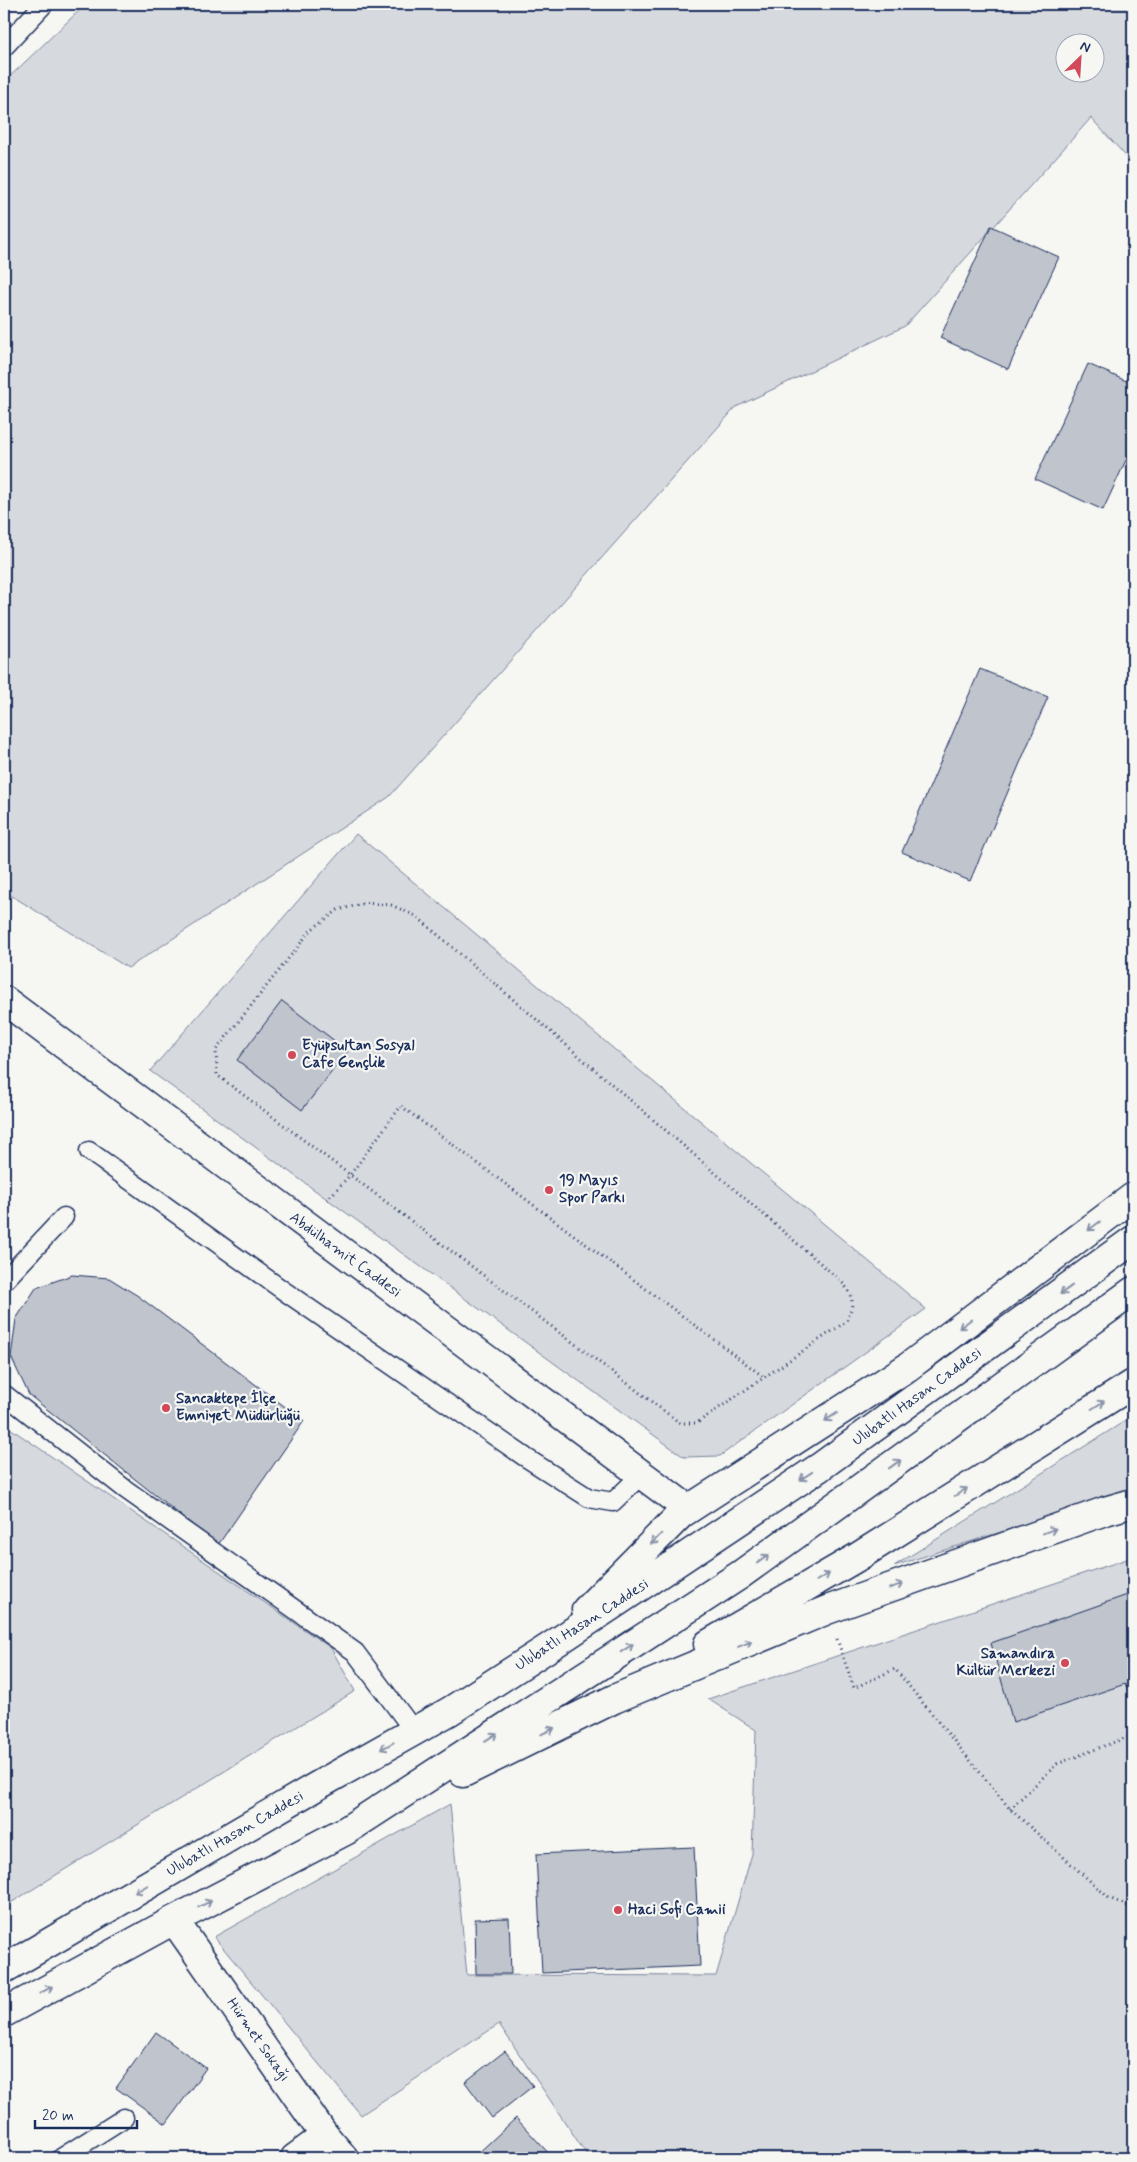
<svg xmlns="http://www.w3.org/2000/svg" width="1137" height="2162" viewBox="0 0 1137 2162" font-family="Mynerve,sans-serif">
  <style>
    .green { fill: #d6d9dd; stroke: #78849e; fill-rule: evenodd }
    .building { fill: #c0c4cd; stroke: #1b2f5e }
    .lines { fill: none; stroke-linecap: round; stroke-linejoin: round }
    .service-casing { stroke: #1b2f5e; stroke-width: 21 }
    .minor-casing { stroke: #1b2f5e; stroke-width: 31 }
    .primary-casing { stroke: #1b2f5e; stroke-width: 31 }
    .path { stroke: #1b2f5e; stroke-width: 3; stroke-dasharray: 1 4; stroke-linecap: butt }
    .service { stroke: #f6f6f2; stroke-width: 18 }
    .minor { stroke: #f6f6f2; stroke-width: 28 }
    .primary { stroke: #f6f6f2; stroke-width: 28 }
    .oneway { stroke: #8892a8 }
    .poi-dot { fill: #d1495b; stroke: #f6f6f2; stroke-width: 2 }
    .labels { text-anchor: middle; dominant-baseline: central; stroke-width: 4.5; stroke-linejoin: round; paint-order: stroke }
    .poi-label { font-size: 15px; font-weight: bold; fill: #1b2f5e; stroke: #f6f6f2; text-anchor: start }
    .street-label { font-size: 15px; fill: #1b2f5e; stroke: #f6f6f2 }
  </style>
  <rect width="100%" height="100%" fill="#f6f6f2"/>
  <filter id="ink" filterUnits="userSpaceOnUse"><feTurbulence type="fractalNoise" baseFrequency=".02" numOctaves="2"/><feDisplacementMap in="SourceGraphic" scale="10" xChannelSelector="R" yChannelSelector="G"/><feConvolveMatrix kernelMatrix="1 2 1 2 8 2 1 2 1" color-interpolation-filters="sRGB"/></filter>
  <g filter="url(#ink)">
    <path class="green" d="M86,4H1133V164L1091,118L905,326L736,407L389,797L128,968L4,891V82ZM1064,42H1094V72H1064Z
      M356,834L926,1309L720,1456L684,1457L150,1071Z
      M1133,1416V1490L894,1566Z
      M4,1424L331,1648L355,1691L4,1907Z
      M1133,1557V2158H589L499,2024L361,2115L214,1937L450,1804L467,1975L716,1976L752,1854L756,1730L708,1699Z"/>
    <path class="building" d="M991,226L1059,257L1008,369L940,338Z
      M1088,364L1133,384V445L1103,510L1035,479Z
      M980,669L1048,697L970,881L902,852Z
      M282,1001L348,1051L302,1110L237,1060Z
      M72,1275L109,1278L138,1296L304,1421L218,1545L29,1395L11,1357L16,1319L36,1288Z
      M1133,1593V1703L1125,1684L1013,1722L991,1643Z
      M694,1847L700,1966L542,1973L536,1854Z
      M509,1918L511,1974H476L475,1919Z
      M156,2032L206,2068L166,2124L116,2088Z
      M505,2051L533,2086L492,2118L465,2082Z
      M516,2118L553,2158H475L474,2157Z"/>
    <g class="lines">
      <g class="service-casing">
        <path id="service" d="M4,47L44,4
          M89,1151L284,1291L525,1457L589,1498L613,1502L642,1474
          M4,1281L64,1217
          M4,1394L125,1489L355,1652L414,1731
          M61,2158L124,2118"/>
      </g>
      <g class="minor-casing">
        <path id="minor" d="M4,1000L688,1509
          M174,1920L325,2136L344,2158
          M295,2158L325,2136"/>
      </g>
      <g class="primary-casing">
        <path id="primary" d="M586,1610L681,1514L908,1367L1133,1197
          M708,1644L856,1558L1133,1384
          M463,1773L614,1699L827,1610L1105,1511L1133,1503
          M4,1969L317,1786L450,1711L548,1648L820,1467L1133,1240
          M4,2013L174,1920L347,1830L740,1575L1133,1291"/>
      </g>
      <path class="path" d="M366,903L391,905L416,916L841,1281C855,1297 854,1303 847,1321L697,1423H680L217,1075L216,1050L311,930L338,910Z
        M327,1200L350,1175L401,1106L764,1377
        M837,1639L854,1688L895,1669L1010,1809L1109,1898L1133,1908
        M1010,1809L1057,1764L1133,1735"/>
      <use href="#service" class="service"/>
      <use href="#minor" class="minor"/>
      <use href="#primary" class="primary"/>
    </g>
    <defs><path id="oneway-shaft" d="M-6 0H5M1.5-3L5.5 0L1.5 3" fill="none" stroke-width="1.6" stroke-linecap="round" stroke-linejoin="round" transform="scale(1.25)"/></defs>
    <g class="oneway">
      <use href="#oneway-shaft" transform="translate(1094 1226) rotate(143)"/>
      <use href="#oneway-shaft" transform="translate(1066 1290) rotate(144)"/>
      <use href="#oneway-shaft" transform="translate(965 1324) rotate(143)"/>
      <use href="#oneway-shaft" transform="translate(1098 1405) rotate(-32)"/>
      <use href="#oneway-shaft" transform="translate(831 1417) rotate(147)"/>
      <use href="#oneway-shaft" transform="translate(895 1464) rotate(-36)"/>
      <use href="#oneway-shaft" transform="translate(806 1476) rotate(146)"/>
      <use href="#oneway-shaft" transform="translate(961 1492) rotate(-32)"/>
      <use href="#oneway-shaft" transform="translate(1049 1531) rotate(-20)"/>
      <use href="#oneway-shaft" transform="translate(656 1539) rotate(135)"/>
      <use href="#oneway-shaft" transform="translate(763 1559) rotate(-36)"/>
      <use href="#oneway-shaft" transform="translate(823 1577) rotate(-30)"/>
      <use href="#oneway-shaft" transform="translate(896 1586) rotate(-20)"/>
      <use href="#oneway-shaft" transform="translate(745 1644) rotate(-23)"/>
      <use href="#oneway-shaft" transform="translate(627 1648) rotate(-33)"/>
      <use href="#oneway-shaft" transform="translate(548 1731) rotate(-26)"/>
      <use href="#oneway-shaft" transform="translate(491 1737) rotate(-33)"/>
      <use href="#oneway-shaft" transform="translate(387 1746) rotate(151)"/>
      <use href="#oneway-shaft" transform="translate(141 1889) rotate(150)"/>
      <use href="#oneway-shaft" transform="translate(205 1904) rotate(-27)"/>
      <use href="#oneway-shaft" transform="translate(46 1990) rotate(-29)"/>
    </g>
  </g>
  <g class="poi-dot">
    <circle cx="292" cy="1055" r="5"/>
    <circle cx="549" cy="1190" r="5"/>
    <circle cx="166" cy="1408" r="5"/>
    <circle cx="1065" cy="1663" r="5"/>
    <circle cx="618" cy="1910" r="5"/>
  </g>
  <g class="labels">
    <g class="poi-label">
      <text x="302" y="1046">Eyüpsultan Sosyal<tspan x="302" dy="17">Cafe Gençlik</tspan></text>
      <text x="559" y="1181">19 Mayıs<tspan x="559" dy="17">Spor Parkı</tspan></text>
      <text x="176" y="1399">Sancaktepe İlçe<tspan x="176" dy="17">Emniyet Müdürlüğü</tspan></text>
      <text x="1055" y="1654" text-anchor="end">Samandıra<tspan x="1055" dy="17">Kültür Merkezi</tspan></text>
      <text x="628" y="1910">Haci Sofi Camii</text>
    </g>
    <g class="street-label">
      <text transform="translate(345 1255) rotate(36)">Abdülhamit Caddesi</text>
      <text transform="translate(917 1397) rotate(-36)">Ulubatlı Hasan Caddesi</text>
      <text transform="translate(582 1625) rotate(-33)">Ulubatlı Hasan Caddesi</text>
      <text transform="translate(235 1834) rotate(-30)">Ulubatlı Hasan Caddesi</text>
      <text transform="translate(258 2040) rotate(55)">Hürmet Sokağı</text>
    </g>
  </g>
  <rect width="1137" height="2162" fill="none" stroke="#f6f6f2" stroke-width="20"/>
  <rect x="10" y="10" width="1117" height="2142" fill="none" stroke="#1b2f5e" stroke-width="2" filter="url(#ink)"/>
  <g transform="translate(1080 58) rotate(25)"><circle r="24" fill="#f6f6f2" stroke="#9ea6b7"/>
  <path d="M0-4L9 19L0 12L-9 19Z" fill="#d1495b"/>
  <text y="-8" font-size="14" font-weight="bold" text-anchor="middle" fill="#1b2f5e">N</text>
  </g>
  <path d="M35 2120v8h102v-8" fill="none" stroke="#1b2f5e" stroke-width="2.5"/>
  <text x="42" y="2120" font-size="15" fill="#1b2f5e" stroke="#f6f6f2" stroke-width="4" paint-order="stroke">20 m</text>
</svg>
